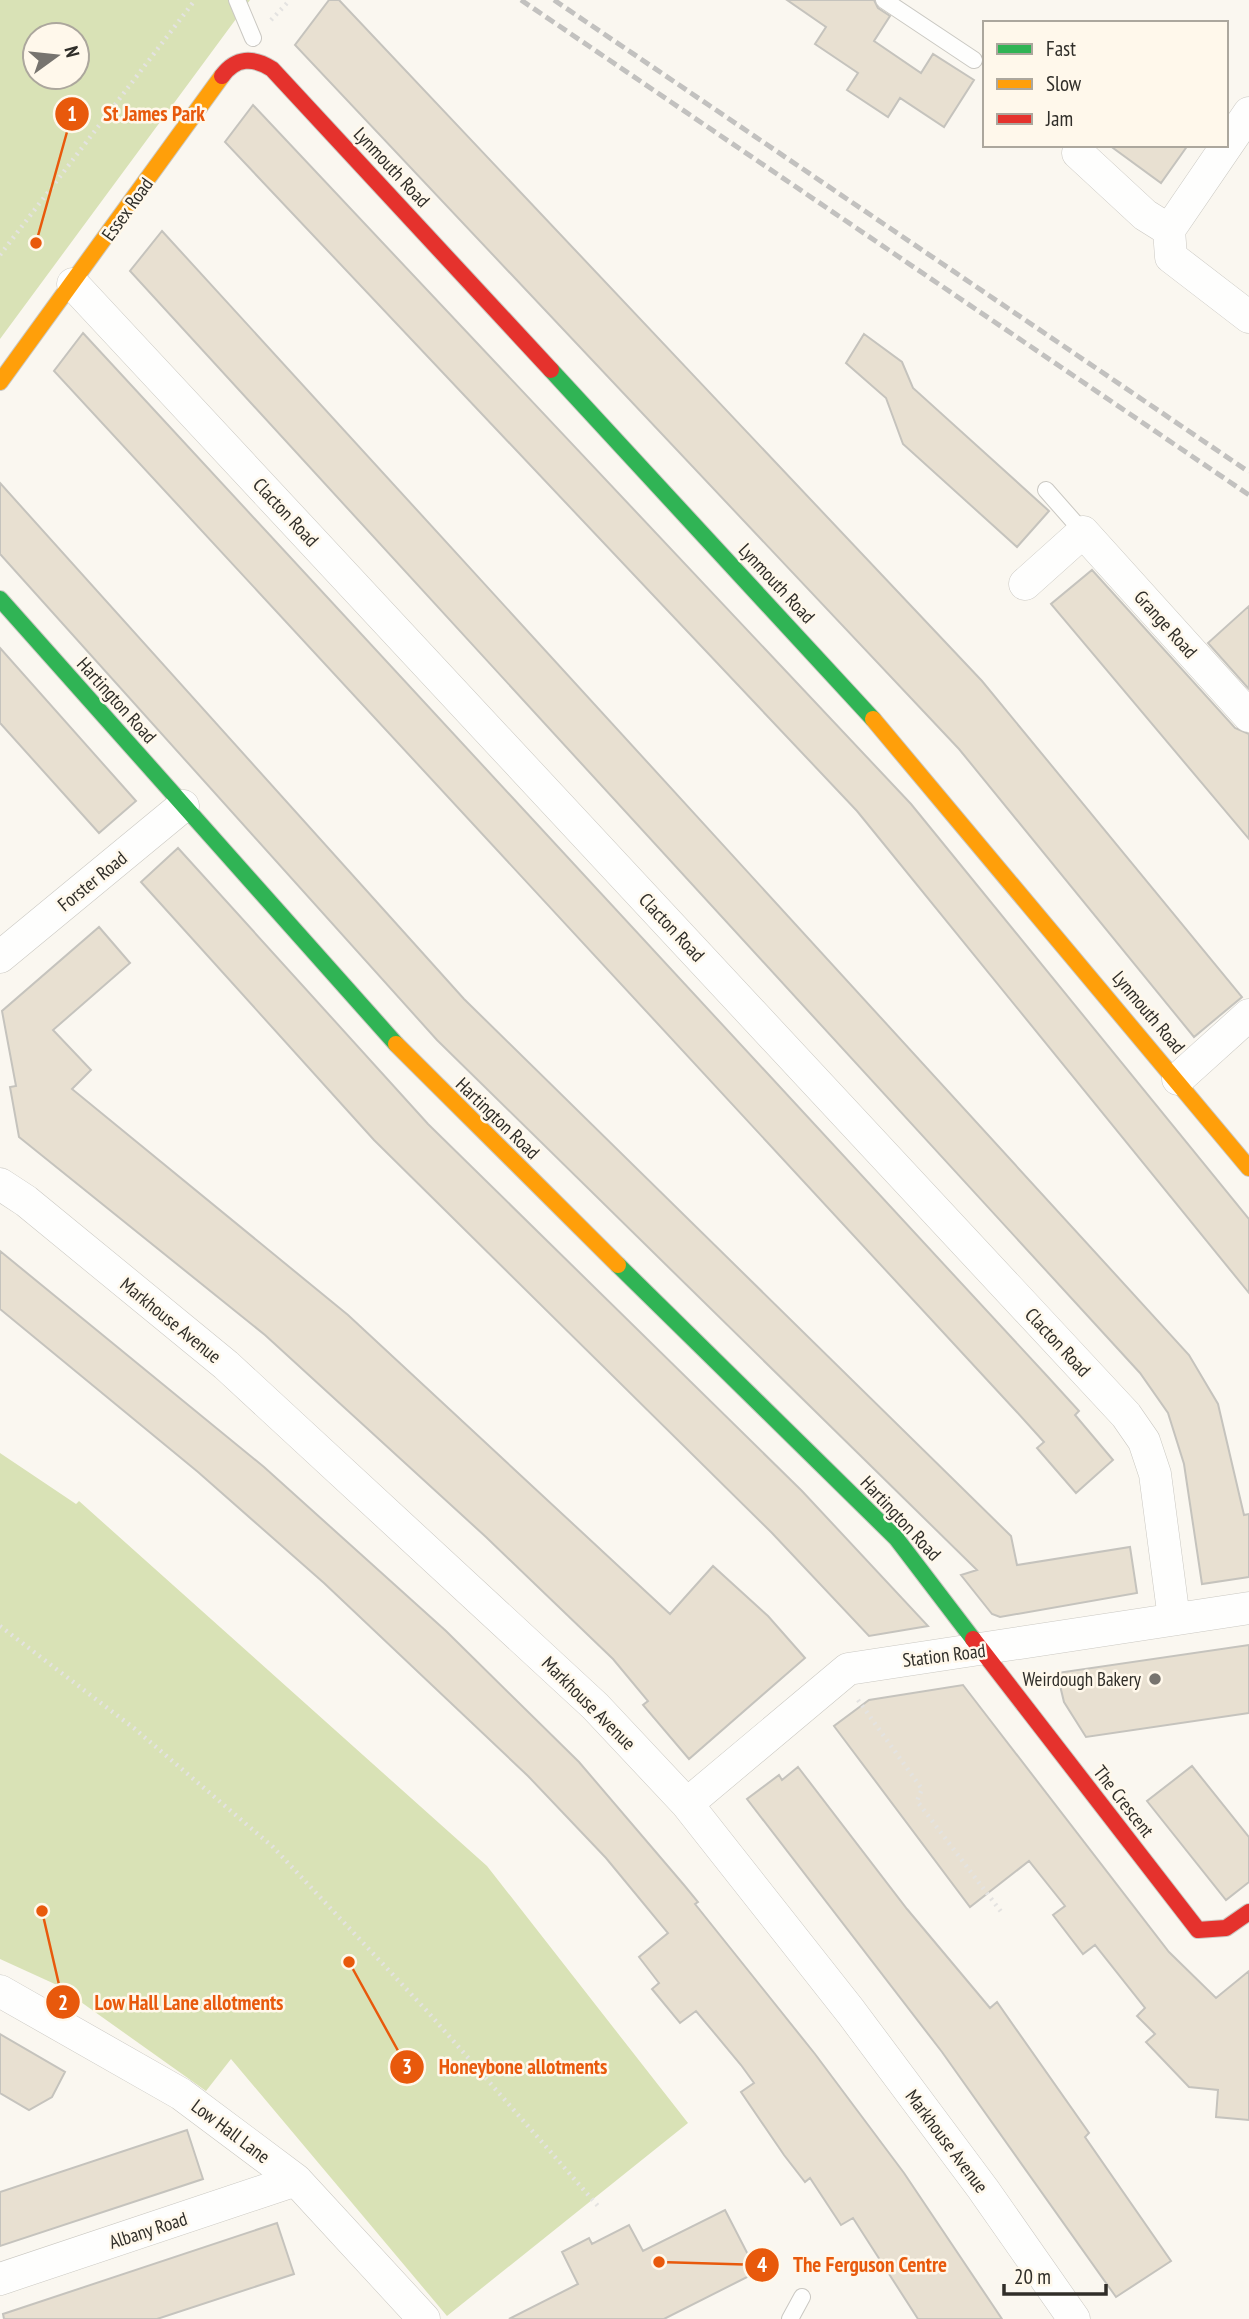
<svg xmlns="http://www.w3.org/2000/svg" width="1249" height="2319" viewBox="0 0 1249 2319" font-family="'PT Sans Narrow',sans-serif">
  <style>
    .green { fill: #d9e2b6; fill-rule: evenodd }
    .building { fill: #e8e0d1; stroke: #c5c3bd; stroke-width: 2 }
    .lines { fill: none; stroke-linecap: round; stroke-linejoin: round }
    .lane-casing { stroke: #cac8c2; stroke-width: 18 }
    .street-casing { stroke: #cac8c2; stroke-width: 33 }
    .fast-casing { stroke: #cac8c2; stroke-width: 18 }
    .slow-casing { stroke: #cac8c2; stroke-width: 18 }
    .jam-casing { stroke: #cac8c2; stroke-width: 18 }
    .path { stroke: #e4e3e1; stroke-width: 4.5; stroke-dasharray: 2 5; stroke-linecap: butt }
    .lane { stroke: #fefefd; stroke-width: 16 }
    .street { stroke: #fefefd; stroke-width: 32 }
    .fast { stroke: #30b455; stroke-width: 16 }
    .slow { stroke: #ff9f0a; stroke-width: 16 }
    .jam { stroke: #e5322d; stroke-width: 16 }
    .rail { stroke: #c2c1bf; stroke-width: 5; stroke-dasharray: 10 5; stroke-linecap: butt }
    .poi-dot { fill: #77746f; stroke: #fff8eb; stroke-width: 2.5 }
    .labels { text-anchor: middle; dominant-baseline: central; stroke-width: 5; stroke-linejoin: round; paint-order: stroke }
    .street-label { font-size: 19px; fill: #302e29; stroke: #fff8eb }
    .poi-label { font-size: 19px; fill: #302e29; stroke: #fff8eb; text-anchor: end }
    .leader { fill: none; stroke: #e8590c; stroke-width: 2.5 }
    .callout-dot { fill: #e8590c; stroke: #fff8eb; stroke-width: 2.5 }
    .mark-label { font-size: 21px; text-anchor: middle; font-weight: bold; fill: #fff }
    .callout-label { font-size: 21px; text-anchor: middle; font-weight: bold; fill: #e8590c; stroke: #fff8eb; stroke-width: 5; stroke-linejoin: round; paint-order: stroke }
  </style>
  <rect width="100%" height="100%" fill="#faf7f0"/>
  <path class="green" d="M0,0H250L0,339ZM35,35H77V77H35Z
    M0,1453L76,1504L79,1501L487,1866L688,2123L447,2316L231,2059L206,2091L57,1985L0,1959Z"/>
  <path class="building" d="M329,0H339L982,681L1242,997L1194,1037L959,749L295,45Z
    M787,0H874L878,8L890,16L874,41L921,73L933,54L974,80L944,127L900,98L888,117L847,90L858,73L815,44L826,27Z
    M253,105L911,804L1249,1219V1293L857,811L225,142Z
    M1109,145H1188L1161,183Z
    M162,231L1189,1355L1218,1404L1244,1515L1249,1514V1577L1202,1584L1184,1464L1168,1413L1140,1373L130,271Z
    M83,333L1048,1377L1079,1411L1075,1415L1113,1460L1076,1493L1037,1448L1044,1442L1015,1410L54,371Z
    M864,334L902,362L913,388L1049,511L1017,547L903,444L886,398L846,363Z
    M0,483L464,999L1011,1536L1017,1565L1130,1547L1137,1593L1000,1617L992,1614L961,1575L977,1570L437,1040L0,554Z
    M1092,570L1235,728L1249,734V839L1051,604Z
    M1249,606V689L1208,643Z
    M0,648L136,801L99,833L0,723Z
    M178,848L428,1124L802,1491L928,1626L869,1636L772,1533L374,1140L141,882Z
    M99,927L130,963L53,1030L91,1070L72,1089L348,1315L670,1614L713,1566L768,1616L805,1658L689,1759L643,1705L648,1701L613,1659L486,1537L265,1335L19,1137L10,1087L16,1086L2,1011Z
    M0,1251L264,1467L446,1631L579,1762L684,1885L698,1902L695,1904L815,2054L904,2173L1002,2319H918L853,2218L841,2225L810,2178L805,2182L784,2155L741,2092L754,2083L741,2065L696,2011L680,2023L652,1989L659,1983L639,1957L668,1933L606,1858L528,1776L324,1583L198,1472L0,1309Z
    M1249,1645V1713L1086,1737L1064,1702L1057,1673Z
    M963,1685L1169,1952L1216,1998L1249,1971V2120L1216,2117L1218,2090L1189,2087L1146,2042L1155,2034L1137,2016L1145,2008L1095,1945L1083,1954L1053,1915L1065,1906L1029,1861L970,1907L834,1726L869,1700Z
    M1192,1766L1249,1837V1882L1226,1900L1147,1801Z
    M798,1767L907,1909L990,2008L997,2002L1089,2133L1085,2137L1171,2261L1116,2297L942,2052L747,1799L779,1775L782,1780Z
    M0,2034L65,2072L52,2097L29,2110L0,2093Z
    M187,2130L203,2179L0,2246V2192Z
    M725,2210L757,2272L664,2319H509L578,2284L562,2252L589,2238L592,2244L629,2225L643,2251Z
    M277,2223L294,2274L157,2319H4L3,2314Z"/>
  <g class="lines">
    <g class="lane-casing">
      <path id="lane" d="M237,0L253,38
        M884,0L974,60
        M1046,490L1083,532
        M790,2319L802,2297"/>
    </g>
    <g class="street-casing">
      <path id="street" d="M1249,113L1169,230L1171,257L1249,317
        M1078,153L1145,215L1169,230
        M73,284L1126,1415L1144,1441L1155,1474L1174,1619
        M1025,584L1083,532L1249,716
        M0,957L183,806
        M1178,1079L1249,1015
        M0,1184L26,1201L226,1365L595,1706L687,1804L851,2012L983,2189L1074,2319
        M687,1804L848,1669L1249,1608
        M0,1991L181,2094L296,2180L424,2319
        M0,2279L296,2180"/>
    </g>
    <g class="fast-casing">
      <path id="fast" d="M551,370L873,719
        M0,599L396,1044
        M618,1265L896,1538L973,1639"/>
    </g>
    <g class="slow-casing">
      <path id="slow" d="M0,382L222,76
        M873,719L1249,1168
        M396,1044L618,1265"/>
    </g>
    <g class="jam-casing">
      <path id="jam" d="M222,76C236,57 253,57 272,69L551,370
        M973,1639L1198,1930L1226,1928L1249,1912"/>
    </g>
    <path class="path" d="M271,20L290,0
      M0,255L195,0
      M0,1626L135,1729L273,1847L427,2011L598,2206
      M858,1700L922,1789L917,1801L1002,1913"/>
    <use href="#lane" class="lane"/>
    <use href="#street" class="street"/>
    <use href="#fast" class="fast"/>
    <use href="#slow" class="slow"/>
    <use href="#jam" class="jam"/>
    <path class="rail" d="M521,0L1249,495
      M554,0L1249,472"/>
  </g>
  <circle class="poi-dot" cx="1155" cy="1679" r="7"/>
  <g class="labels">
    <g class="street-label">
      <text transform="translate(392 167) rotate(47)">Lynmouth Road</text>
      <text transform="translate(127 209) rotate(-54)">Essex Road</text>
      <text transform="translate(286 512) rotate(47)">Clacton Road</text>
      <text transform="translate(777 583) rotate(47)">Lynmouth Road</text>
      <text transform="translate(1166 624) rotate(48)">Grange Road</text>
      <text transform="translate(117 700) rotate(48)">Hartington Road</text>
      <text transform="translate(92 881) rotate(-39)">Forster Road</text>
      <text transform="translate(672 927) rotate(47)">Clacton Road</text>
      <text transform="translate(1149 1012) rotate(50)">Lynmouth Road</text>
      <text transform="translate(498 1118) rotate(44)">Hartington Road</text>
      <text transform="translate(171 1320) rotate(39)">Markhouse Avenue</text>
      <text transform="translate(1058 1342) rotate(47)">Clacton Road</text>
      <text transform="translate(901 1518) rotate(47)">Hartington Road</text>
      <text transform="translate(944 1655) rotate(-7)">Station Road</text>
      <text transform="translate(589 1703) rotate(45)">Markhouse Avenue</text>
      <text transform="translate(1124 1801) rotate(52)">The Crescent</text>
      <text transform="translate(231 2131) rotate(37)">Low Hall Lane</text>
      <text transform="translate(947 2141) rotate(53)">Markhouse Avenue</text>
      <text transform="translate(148 2230) rotate(-18)">Albany Road</text>
    </g>
    <g class="poi-label">
      <text x="1141" y="1679">Weirdough Bakery</text>
    </g>
  </g>
  <path class="leader" d="M36 243L72 114M42 1911L63 2002M349 1962L407 2067M659 2262L762 2265"/>
  <g class="callout-dot">
    <circle cx="36" cy="243" r="7"/>
    <circle cx="42" cy="1911" r="7"/>
    <circle cx="349" cy="1962" r="7"/>
    <circle cx="659" cy="2262" r="7"/>
    <circle cx="72" cy="114" r="18"/>
    <circle cx="63" cy="2002" r="18"/>
    <circle cx="407" cy="2067" r="18"/>
    <circle cx="762" cy="2265" r="18"/>
  </g>
  <g class="mark-label">
    <text x="72" y="121">1</text>
    <text x="63" y="2010">2</text>
    <text x="407" y="2074">3</text>
    <text x="762" y="2272">4</text>
  </g>
  <g class="callout-label">
    <text x="154" y="121">St James Park</text>
    <text x="189" y="2010">Low Hall Lane allotments</text>
    <text x="523" y="2074">Honeybone allotments</text>
    <text x="870" y="2272">The Ferguson Centre</text>
  </g>
  <rect x="983" y="21" width="245" height="126" fill="#fff8eb" stroke="#aca79d" stroke-width="2"/>
  <rect x="997" y="44" width="35" height="10" fill="#30b455" stroke="#aca79d" stroke-width="2"/>
  <text x="1046" y="56" font-size="21" fill="#302e29">Fast</text>
  <rect x="997" y="79" width="35" height="10" fill="#ff9f0a" stroke="#aca79d" stroke-width="2"/>
  <text x="1046" y="91" font-size="21" fill="#302e29">Slow</text>
  <rect x="997" y="114" width="35" height="10" fill="#e5322d" stroke="#aca79d" stroke-width="2"/>
  <text x="1046" y="126" font-size="21" fill="#302e29">Jam</text>
  <g transform="translate(56 56) rotate(75)"><circle r="33" fill="#fff8eb" stroke="#aca79d" stroke-width="2"/>
  <path d="M0-5L12 26L0 18L-12 26Z" fill="#77746f"/>
  <text y="-10" font-size="19" font-weight="bold" text-anchor="middle" fill="#302e29">N</text>
  </g>
  <path d="M1004 2284v10h102v-10" fill="none" stroke="#302e29" stroke-width="3.5"/>
  <text x="1014" y="2284" font-size="21" fill="#302e29" stroke="#fff8eb" stroke-width="5" paint-order="stroke">20 m</text>
</svg>
